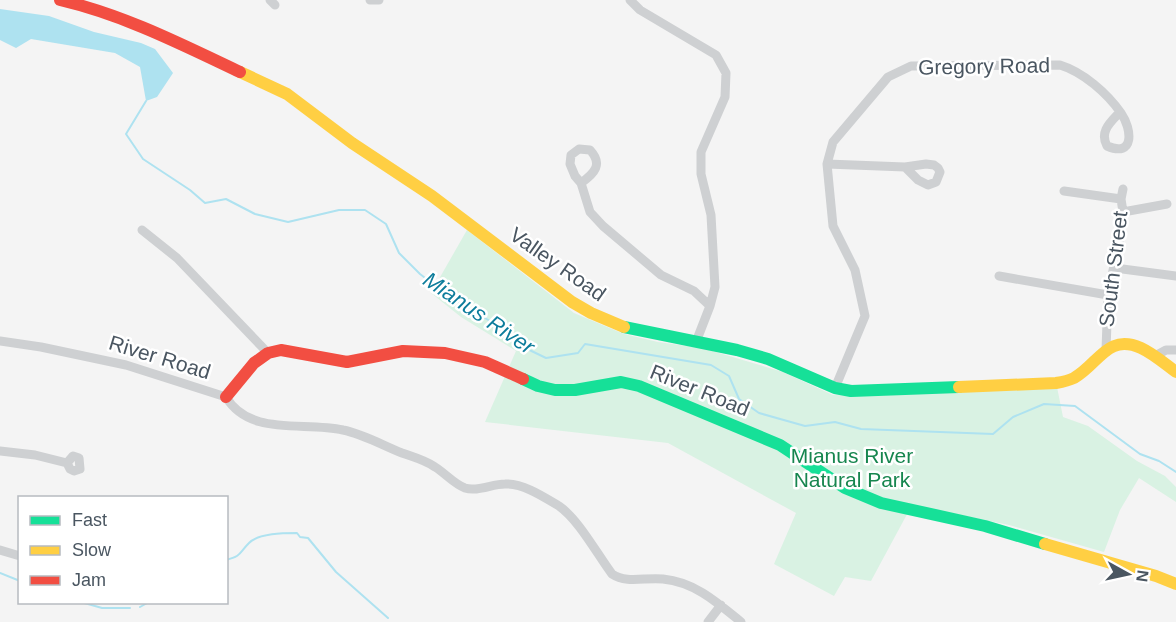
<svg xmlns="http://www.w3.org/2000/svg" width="1176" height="622" viewBox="0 0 1176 622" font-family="Arial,sans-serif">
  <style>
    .green { fill: #d9f2e3 }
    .water { fill: #aee2f0 }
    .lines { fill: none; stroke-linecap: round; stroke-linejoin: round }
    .stream { stroke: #aee2f0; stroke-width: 2 }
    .street { stroke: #ced0d2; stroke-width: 9 }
    .fast { stroke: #16e098; stroke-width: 12 }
    .slow { stroke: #ffcf43; stroke-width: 12 }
    .jam { stroke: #f24e42; stroke-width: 12 }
    .labels { text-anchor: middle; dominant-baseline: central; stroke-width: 5; stroke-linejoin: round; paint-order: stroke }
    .street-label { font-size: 21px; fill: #4a5661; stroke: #fff }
    .park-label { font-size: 21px; fill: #17864f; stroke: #fff }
    .water-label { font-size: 22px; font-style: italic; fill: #0c7c9b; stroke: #fff }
  </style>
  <rect width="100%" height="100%" fill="#f4f4f4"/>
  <path class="green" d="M467,230L574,313L624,334L658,342L702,348L783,372L833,395L873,396L1057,387L1063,417L1088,426L1137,461L1165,476L1176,487V502L1139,478L1120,510L1104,552L1009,525L912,505L871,581L845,577L834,596L774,564L796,513L668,443L485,422L516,351L461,317L431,293Z"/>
  <path class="water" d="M0,9L49,16L94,32L141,43L155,49L173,73L157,97L146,101L140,67L115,53L31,39L16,48L0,40Z"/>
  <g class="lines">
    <path class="stream" d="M146,101L126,134L143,159L190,190L205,203L226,199L255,214L288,222L339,210H365L386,224L399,253L420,274L451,298L490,321L517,344L546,358L578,353L585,344L711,365L729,376L739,399L759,413L805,426L835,422L861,429L993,434L1013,417L1044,404L1075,406L1140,454L1159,461L1176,472
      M226,560C242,556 239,553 249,543C259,533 284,533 297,533L300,537L308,538L336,572L388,618
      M0,573L20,581
      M81,602L102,608H130
      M140,607L149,602"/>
    <path class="street" d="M270,0L275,5
      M370,0H379
      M630,0L640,10L716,55L726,73L725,97L701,152V174L711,215L715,287L710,306
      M827,164L905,167L926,164L934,165L938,168L940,172L936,182L928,185L918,180L905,167
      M581,183C595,173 603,164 590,150L579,149L571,155L570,164L575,176L581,183L590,212L603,226L661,275L694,291L710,306L696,342
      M1064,191L1121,199
      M1123,212L1167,204
      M142,230L177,258L268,353
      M1115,268L1176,276
      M999,276L1108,295
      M0,341L41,347L126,365L226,397C250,437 304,421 343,430C363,434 382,445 402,453C413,457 425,460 435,467C445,473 454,484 465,488C477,492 492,484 505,484C523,483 544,497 559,506C579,520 597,554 612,574C627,584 645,577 663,579C695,582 718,603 741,622
      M1106,350L1108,295L1119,241L1123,212L1121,199L1123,189
      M1155,356L1166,350H1176
      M835,388L865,316L855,270L833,226L827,164L833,142L888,77L911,66L1060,65C1083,72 1107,93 1121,113C1132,129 1135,158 1107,146C1099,131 1111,122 1120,112
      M0,451L35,455L67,463L70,469L74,471L80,469L79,458L73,456L67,463
      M0,550L20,556
      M708,622L721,605"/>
    <path class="fast" d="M624,327L737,350L768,359L835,388L851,391L959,387
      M523,379L538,386L555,390H575L621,382L639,386L780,445L845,488L881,503L985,526L1045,544"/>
    <path class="slow" d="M240,72L287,94L352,143L432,196L572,302L591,313L624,327
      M959,387L1056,383C1062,382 1068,381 1074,378C1099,364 1107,333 1141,348C1154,354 1165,364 1176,372
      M1045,544L1156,576L1176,584"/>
    <path class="jam" d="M60,0C124,15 181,44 240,72
      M226,397L254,363L268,353L281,350L347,362L403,351L445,353L485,362L523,379"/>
  </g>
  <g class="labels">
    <g class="street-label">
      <text transform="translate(984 66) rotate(-1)">Gregory Road</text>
      <text transform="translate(558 264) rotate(35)">Valley Road</text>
      <text transform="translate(1113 269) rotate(-83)">South Street</text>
      <text transform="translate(160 357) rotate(17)">River Road</text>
      <text transform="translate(700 390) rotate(22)">River Road</text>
    </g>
    <g class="park-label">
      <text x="852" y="455">Mianus River<tspan x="852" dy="24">Natural Park</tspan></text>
    </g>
    <g class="water-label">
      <text transform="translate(479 313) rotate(34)">Mianus River</text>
    </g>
  </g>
  <rect x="18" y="496" width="210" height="108" fill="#ffffff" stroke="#b7bbc0" stroke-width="1.5"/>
  <rect x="30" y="516" width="30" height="9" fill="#16e098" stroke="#b7bbc0" stroke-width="1.5"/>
  <text x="72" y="526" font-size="18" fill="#4a5661">Fast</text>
  <rect x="30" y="546" width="30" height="9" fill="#ffcf43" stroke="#b7bbc0" stroke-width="1.5"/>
  <text x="72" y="556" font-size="18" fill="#4a5661">Slow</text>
  <rect x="30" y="576" width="30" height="9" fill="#f24e42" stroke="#b7bbc0" stroke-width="1.5"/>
  <text x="72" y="586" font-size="18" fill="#4a5661">Jam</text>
  <g transform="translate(1128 574) rotate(98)" stroke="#ffffff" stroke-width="4.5" paint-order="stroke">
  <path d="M0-4.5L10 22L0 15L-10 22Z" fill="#4a5661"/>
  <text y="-9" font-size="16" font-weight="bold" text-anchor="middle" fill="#4a5661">N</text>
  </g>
</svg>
